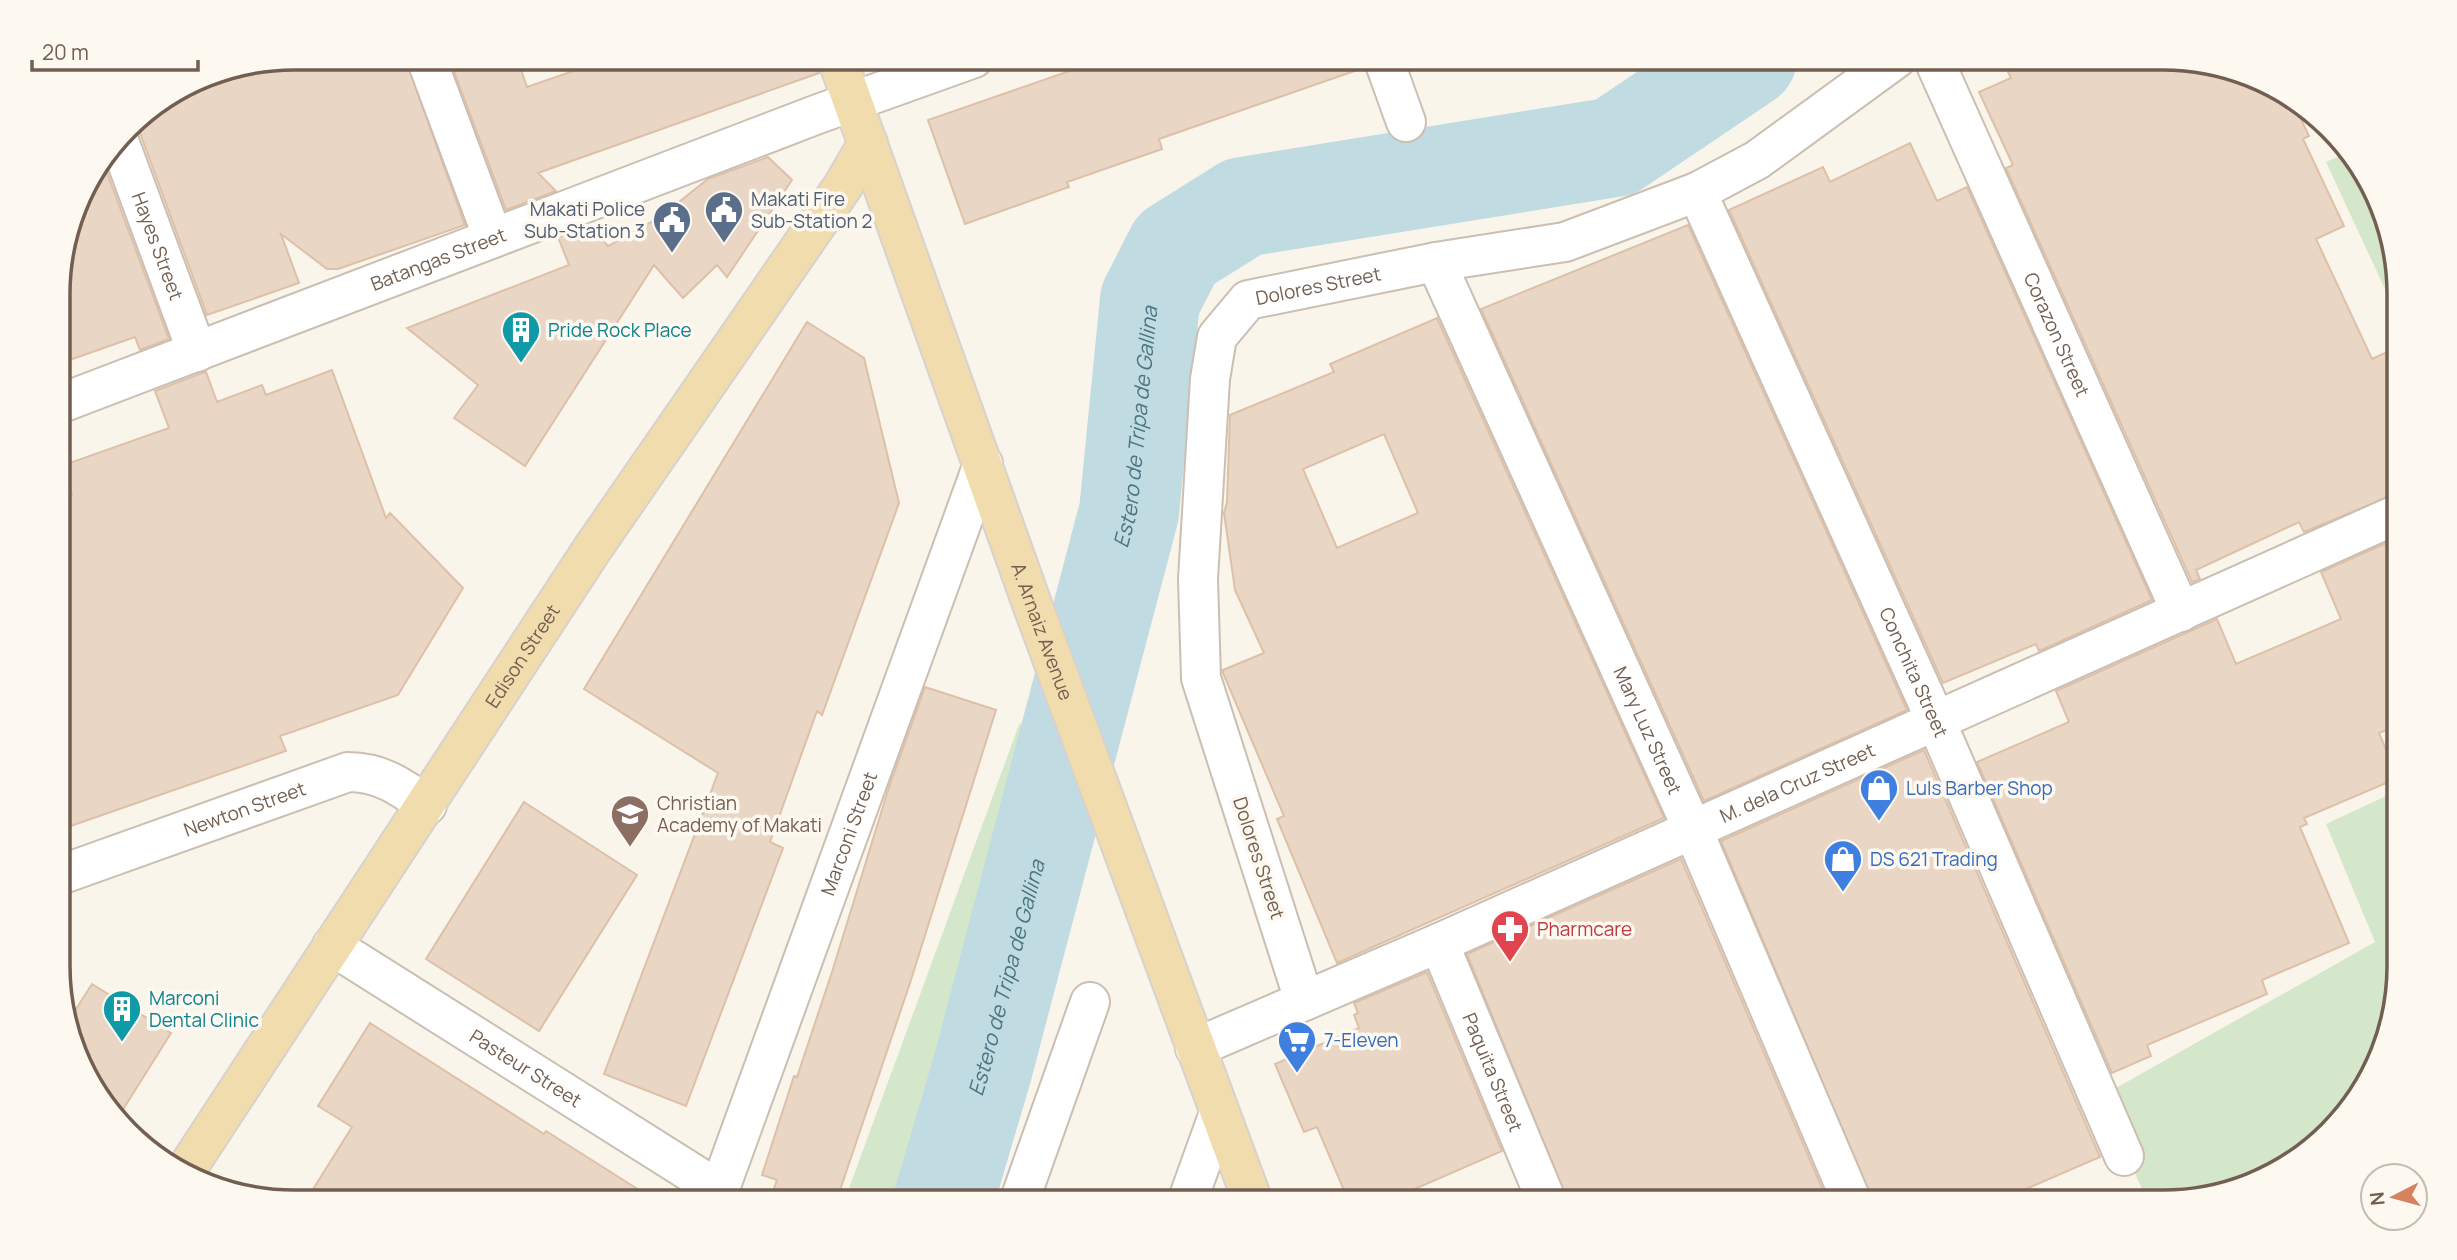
<svg xmlns="http://www.w3.org/2000/svg" width="2457" height="1260" viewBox="0 0 2457 1260" font-family="Manrope,sans-serif">
  <style>
    .green { fill: #d4e7ca }
    .lines { fill: none; stroke-linecap: round; stroke-linejoin: round }
    .river { stroke: #c1dbe2; stroke-width: 100 }
    .building { fill: #ead6c4; stroke: #ddc0a8; stroke-width: 2; fill-rule: evenodd }
    .minor-casing { stroke: #cbbeb2; stroke-width: 42 }
    .major-casing { stroke: #d8d2ce; stroke-width: 42 }
    .minor { stroke: #fff; stroke-width: 38 }
    .major { stroke: #f0dcac; stroke-width: 38 }
    .labels { text-anchor: middle; dominant-baseline: central; stroke-width: 7; stroke-linejoin: round; paint-order: stroke }
    .service-label { font-size: 19px; fill: #4e5e75; stroke: #fdf9f1; text-anchor: start }
    .street-label { font-size: 19px; fill: #725f51; stroke: #fdf9f1 }
    .culture-label { font-size: 19px; fill: #0d838f; stroke: #fdf9f1; text-anchor: start }
    .shop-label { font-size: 19px; fill: #366cbe; stroke: #fdf9f1; text-anchor: start }
    .education-label { font-size: 19px; fill: #785e54; stroke: #fdf9f1; text-anchor: start }
    .health-label { font-size: 19px; fill: #be3a42; stroke: #fdf9f1; text-anchor: start }
    .water-label { font-size: 21px; font-style: italic; fill: #4c7582; stroke: #fdf9f1 }
    .rim { fill: none; stroke: #725f51; stroke-width: 3.5 }
  </style>
  <rect width="100%" height="100%" fill="#faf5eb"/>
  <path class="green" d="M2351,151L2397,264V315L2326,162Z
    M1020,722L1040,776L901,1202H844Z
    M2399,790V966L2375,1070L2294,1163L2178,1202H2120L2143,1191L2100,1097L2375,942L2326,824Z"/>
  <g class="lines">
    <path class="river" id="s1" d="M943,1202L982,1070L1129,512L1150,300L1176,249L1243,207L1615,147L1747,58"/>
  </g>
  <path class="building" d="M294,58H405L465,225L338,269H327L281,234L299,283L207,315L140,133L132,124L138,117L204,76Z
    M449,58H517L527,87L611,58H816L819,73L538,173L556,191L506,210Z
    M1107,58H1362L1363,68L1159,139L1162,149L1067,182L1069,187L965,224L928,120Z
    M2001,58H2163L2267,82L2294,104L2309,136L2303,139L2344,226L2316,239L2372,359L2398,347V493L2304,532L2299,522L2196,570L2200,579L2192,582L2006,168L2013,165L1979,92L2011,78Z
    M1910,143L1937,201L1967,187L2152,600L2039,651L2036,644L1943,683L1729,210L1823,167L1830,182Z
    M768,157L792,180L727,277L717,265L683,298L654,265L525,466L454,418L478,385L407,328L569,265L558,237L589,225L608,246L660,217L708,179Z
    M103,162L169,339L140,350L135,337L58,364V278L82,189Z
    M1688,225L1907,710L1704,801L1481,309Z
    M1437,318L1664,818L1337,963L1277,819L1284,816L1223,673V670L1264,653L1235,590L1224,513L1227,502L1230,415L1334,372L1330,364ZM1384,434L1418,513L1337,548L1303,469Z
    M807,322L864,358L899,503L822,715L817,711L770,842L783,848L686,1106L604,1074L718,773L584,689Z
    M332,370L386,518L390,513L463,588L398,695L280,736L286,751L59,830V500L72,495L61,466L169,428L155,391L202,373L206,372L217,402L262,385L266,395Z
    M2398,538L2399,725L2379,733L2398,778L2304,818L2307,824L2300,827L2349,943L2262,980L2267,994L2147,1045L2151,1056L2112,1073L1977,762L2069,722L2056,691L2217,619L2236,664L2341,619L2321,572Z
    M925,687L996,710L910,983L836,1202H769L777,1180L762,1175L794,1076L797,1077L832,972L889,787Z
    M1924,750L2100,1157L1996,1202H1873L1721,841Z
    M524,802L637,875L539,1031L426,959Z
    M1681,859L1828,1202H1568L1467,954Z
    M1427,972L1502,1151L1385,1202H1349L1317,1127L1304,1132L1275,1064L1359,1028L1354,1015L1358,1013L1354,1003Z
    M92,984L171,1033L117,1119L106,1110L69,1020Z
    M370,1023L544,1134L546,1131L658,1202H305L352,1127L318,1106Z"/>
  <g class="lines">
    <g class="minor-casing">
      <g id="minor">
        <path d="M426,58L493,238"/>
        <path d="M1383,58L1406,122"/>
        <path id="s2" d="M1933,58L2181,612"/>
        <path id="s3" d="M119,141L197,352"/>
        <path id="s4" d="M1697,192L1935,719L2124,1156"/>
        <path id="s5" d="M1436,262L1693,830L1852,1202"/>
        <path id="s6" d="M59,404L818,114L974,58"/>
        <path id="s7" d="M60,875L348,772C381,772 401,787 427,805"/>
        <path id="s8" d="M1439,943L1547,1202"/>
        <path id="s9" d="M332,946L719,1190"/>
        <path id="s10" d="M1304,1000L1201,678L1198,579L1210,379L1217,337L1248,300L1436,262L1565,242L1697,192L1757,160L1897,58"/>
        <path id="s11" d="M1195,1048L1439,943L2398,514"/>
        <path id="s12" d="M715,1202L983,464"/>
        <path d="M1019,1202L1090,1002"/>
        <path d="M1187,1202L1219,1113"/>
      </g>
    </g>
    <g class="major-casing">
      <g id="major">
        <path id="s13" d="M837,58L1032,604L1253,1202"/>
        <path id="s14" d="M184,1173L593,548L843,186L868,143"/>
      </g>
    </g>
    <use href="#minor" class="minor"/>
    <use href="#major" class="major"/>
  </g>
  <defs>
    <g id="civic-pin" transform="scale(2.0125)"><path d="M0 17L-7.5 6A9.5 9.5 0 1 1 7.5 6Z" fill="#5c6f8a" stroke="#fdf9f1"/><path d="M-.6-6.5H3V-4.5H.6V-3L4-1V1h2V6H-6V1h2V-1L-.6-3ZM-1.2 2.5V6h2.4V2.5Z" fill="#fff"/></g>
    <g id="building-pin" transform="scale(2.0125)"><path d="M0 17L-7.5 6A9.5 9.5 0 1 1 7.5 6Z" fill="#0f9aa8" stroke="#fdf9f1"/><path d="M-4-6H4V6H1V3H-1V6H-4ZM-2.5-4.3h1.7v1.8h-1.7ZM.8-4.3h1.7v1.8H.8ZM-2.5-1h1.7V.8h-1.7ZM.8-1h1.7V.8H.8Z" fill="#fff"/></g>
    <g id="shop-pin" transform="scale(2.0125)"><path d="M0 17L-7.5 6A9.5 9.5 0 1 1 7.5 6Z" fill="#3f7fe0" stroke="#fdf9f1"/><path d="M-5-2.5h2.3a2.7 3.5 0 0 1 5.4 0H5L5.5 6h-11ZM-1.5-2.5h3a1.5 2.3 0 0 0-3 0Z" fill="#fff"/></g>
    <g id="school-pin" transform="scale(2.0125)"><path d="M0 17L-7.5 6A9.5 9.5 0 1 1 7.5 6Z" fill="#8d6e63" stroke="#fdf9f1"/><path d="M0-5L7-2L0 1L-7-2ZM-4 1L0 2.5L4 1V4Q0 6-4 4Z" fill="#fff"/></g>
    <g id="pharmacy-pin" transform="scale(2.0125)"><path d="M0 17L-7.5 6A9.5 9.5 0 1 1 7.5 6Z" fill="#e0444e" stroke="#fdf9f1"/><path d="M-2-6h4v4h4v4h-4v4h-4v-4h-4v-4h4Z" fill="#fff"/></g>
    <g id="supermarket-pin" transform="scale(2.0125)"><path d="M0 17L-7.5 6A9.5 9.5 0 1 1 7.5 6Z" fill="#3f7fe0" stroke="#fdf9f1"/><path d="M-6-5.5h2.5l.6 2H6L4.5 2H-2.5L-4.4-4H-6ZM-1.5 3.2a1.3 1.3 0 1 0 .1 0ZM3 3.2a1.3 1.3 0 1 0 .1 0Z" fill="#fff"/></g>
  </defs>
  <g fill-rule="evenodd">
    <use href="#civic-pin" x="724" y="210"/>
    <use href="#civic-pin" x="672" y="220"/>
    <use href="#building-pin" x="521" y="330"/>
    <use href="#shop-pin" x="1879" y="788"/>
    <use href="#school-pin" x="630" y="814"/>
    <use href="#shop-pin" x="1843" y="859"/>
    <use href="#pharmacy-pin" x="1510" y="929"/>
    <use href="#building-pin" x="122" y="1009"/>
    <use href="#supermarket-pin" x="1297" y="1040"/>
  </g>
  <g class="labels">
    <g class="service-label">
      <text x="751" y="199">Makati Fire<tspan x="751" dy="22">Sub-Station 2</tspan></text>
      <text x="645" y="209" text-anchor="end">Makati Police<tspan x="645" dy="22">Sub-Station 3</tspan></text>
    </g>
    <g class="street-label">
      <text stroke="none"><textPath href="#s3" startOffset="112">Hayes Street</textPath></text>
      <text stroke="none"><textPath href="#s6" startOffset="406">Batangas Street</textPath></text>
      <text stroke="none"><textPath href="#s10" startOffset="800">Dolores Street</textPath></text>
      <text stroke="none"><textPath href="#s2" startOffset="303">Corazon Street</textPath></text>
      <text stroke="none"><textPath href="#s13" startOffset="609">A. Arnaiz Avenue</textPath></text>
      <text stroke="none"><textPath href="#s14" startOffset="618">Edison Street</textPath></text>
      <text stroke="none"><textPath href="#s4" startOffset="527">Conchita Street</textPath></text>
      <text stroke="none"><textPath href="#s5" startOffset="514">Mary Luz Street</textPath></text>
      <text stroke="none"><textPath href="#s11" startOffset="658">M. dela Cruz Street</textPath></text>
      <text stroke="none"><textPath href="#s7" startOffset="196">Newton Street</textPath></text>
      <text stroke="none"><textPath href="#s12" startOffset="392">Marconi Street</textPath></text>
      <text transform="translate(1259 858) rotate(72)">Dolores Street</text>
      <text stroke="none"><textPath href="#s9" startOffset="229">Pasteur Street</textPath></text>
      <text stroke="none"><textPath href="#s8" startOffset="140">Paquita Street</textPath></text>
    </g>
    <g class="culture-label">
      <text x="548" y="330">Pride Rock Place</text>
      <text x="149" y="998">Marconi<tspan x="149" dy="22">Dental Clinic</tspan></text>
    </g>
    <g class="shop-label">
      <text x="1906" y="788">LuIs Barber Shop</text>
      <text x="1870" y="859">DS 621 Trading</text>
      <text x="1324" y="1040">7-Eleven</text>
    </g>
    <g class="education-label">
      <text x="657" y="803">Christian<tspan x="657" dy="22">Academy of Makati</tspan></text>
    </g>
    <g class="health-label">
      <text x="1537" y="929">Pharmcare</text>
    </g>
    <g class="water-label">
      <text stroke="none"><textPath href="#s1" startOffset="800">Estero de Tripa de Gallina</textPath></text>
      <text stroke="none"><textPath href="#s1" startOffset="233">Estero de Tripa de Gallina</textPath></text>
    </g>
  </g>
  <path d="M0 0H2457V1260H0ZM294 70H2163A224 224 0 0 1 2387 294V966A224 224 0 0 1 2163 1190H294A224 224 0 0 1 70 966V294A224 224 0 0 1 294 70Z" fill="#fdf9f1" fill-rule="evenodd"/>
  <path class="rim" d="M294 70H2163A224 224 0 0 1 2387 294V966A224 224 0 0 1 2163 1190H294A224 224 0 0 1 70 966V294A224 224 0 0 1 294 70Z"/>
  <g transform="translate(2394 1197) rotate(264)"><circle r="33" fill="#fdf9f1" stroke="#c5bbb1" stroke-width="2"/>
  <path d="M0-5L12 26L0 18L-12 26Z" fill="#d48260"/>
  <text y="-10" font-size="19" font-weight="bold" text-anchor="middle" fill="#725f51">N</text>
  </g>
  <path d="M32 60v10h166v-10" fill="none" stroke="#725f51" stroke-width="3.5"/>
  <text x="42" y="60" font-size="21" fill="#725f51" stroke="#fdf9f1" stroke-width="5" paint-order="stroke">20 m</text>
</svg>
